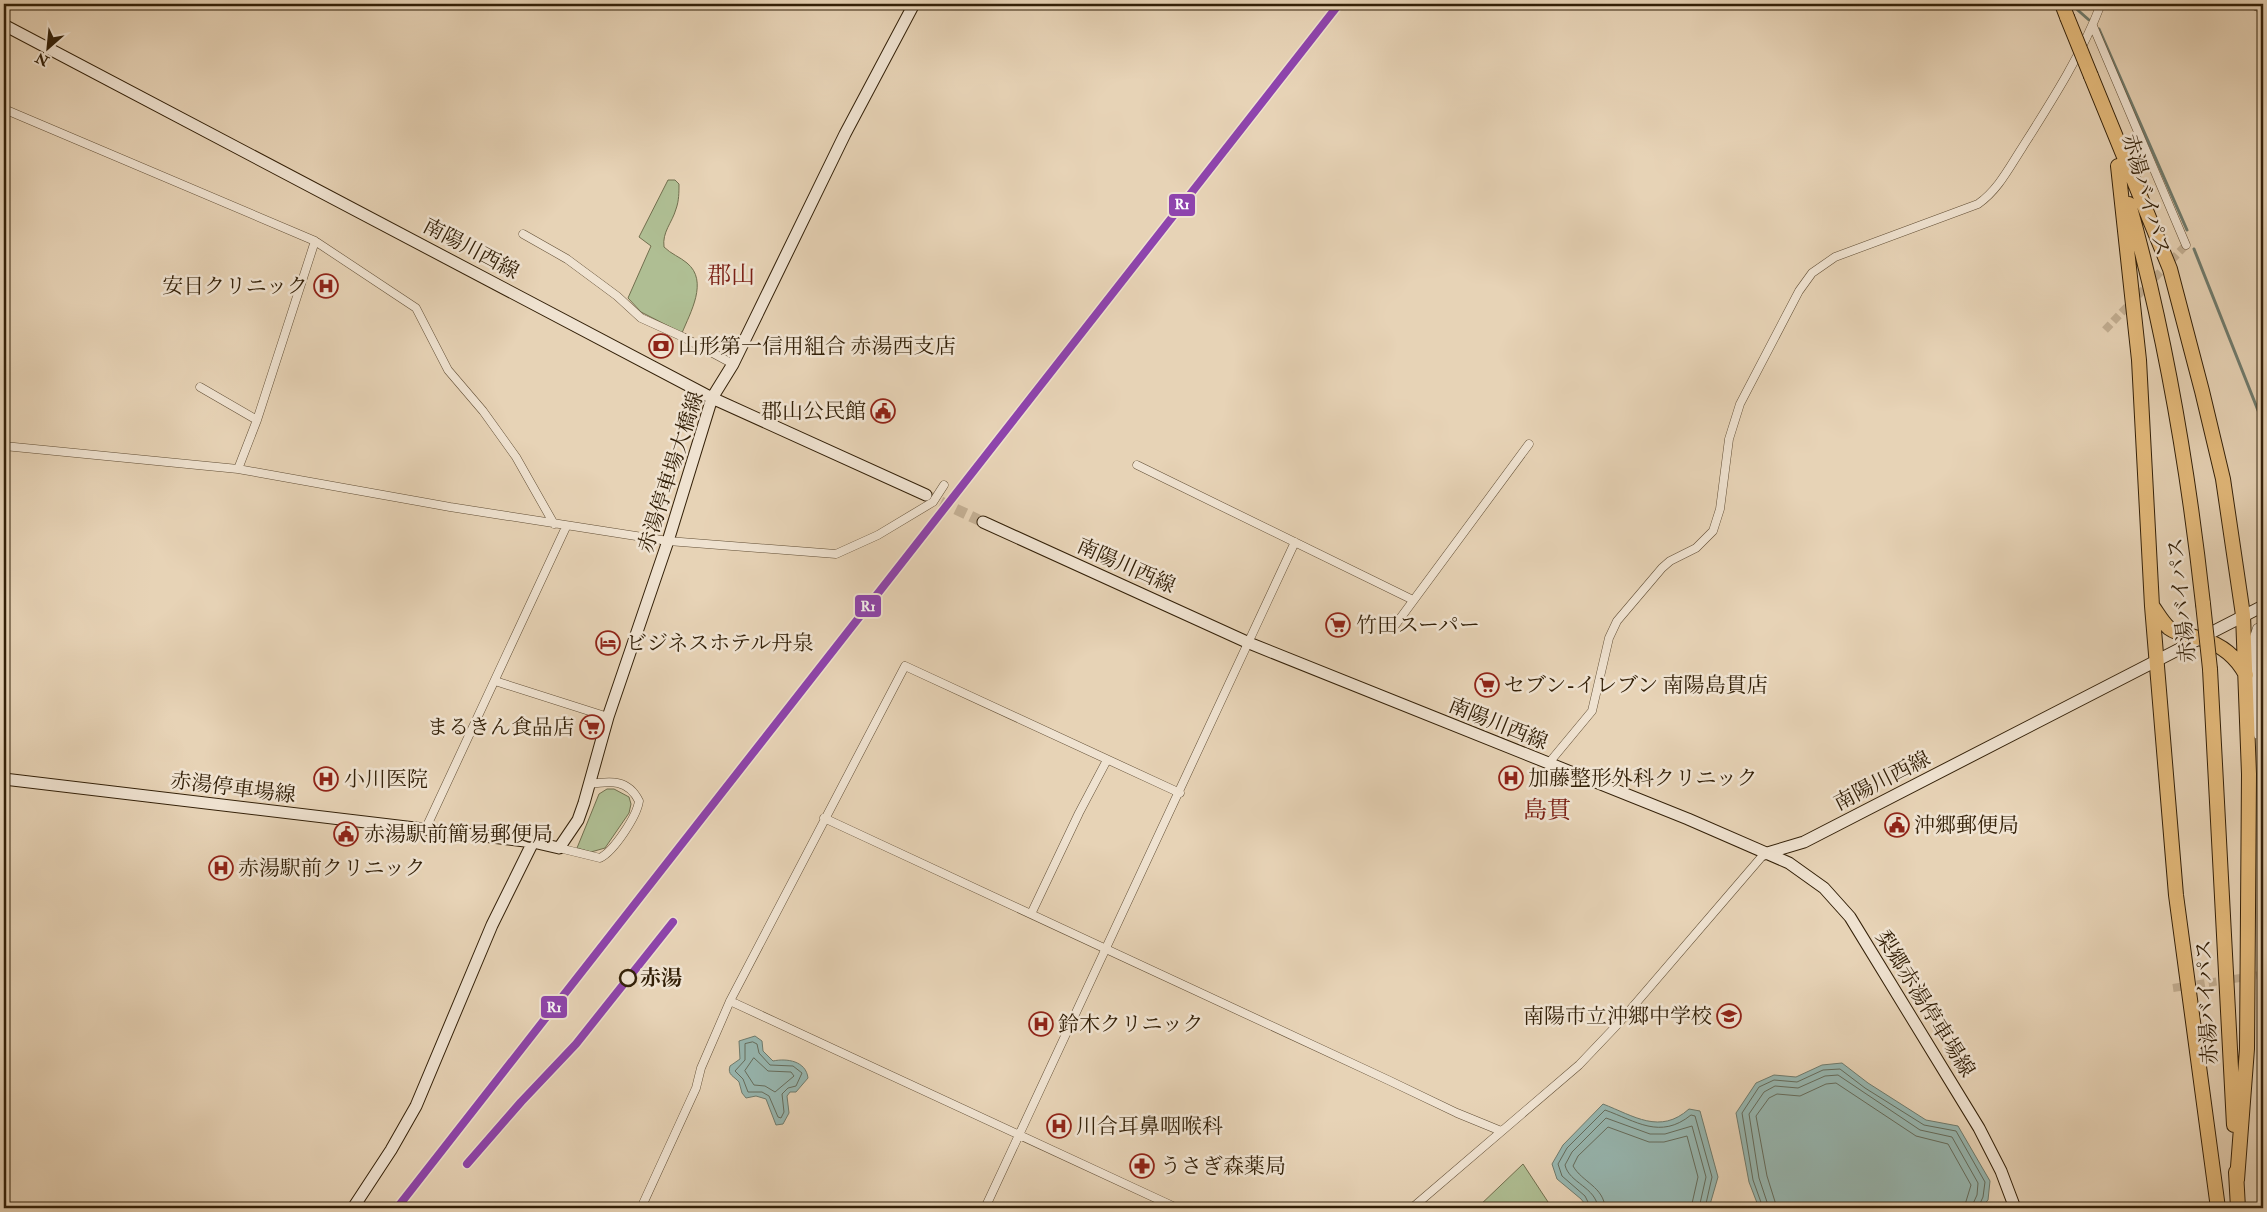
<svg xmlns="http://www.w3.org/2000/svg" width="2267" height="1212" viewBox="0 0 2267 1212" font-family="'IM FELL Double Pica','Noto Serif JP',serif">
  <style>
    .green { fill: #afbe93; stroke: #716f4e }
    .water { fill: #97b7b1; stroke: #6f7b6d }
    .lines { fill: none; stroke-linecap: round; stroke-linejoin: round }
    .shore { stroke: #656c5c; stroke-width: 1 }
    .stream { stroke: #6f7b6d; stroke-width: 3 }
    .street-tunnel { stroke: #c3af93; stroke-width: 8; stroke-dasharray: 8 4; stroke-linecap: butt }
    .secondary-tunnel { stroke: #c3af93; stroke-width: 11; stroke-dasharray: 11 5.5; stroke-linecap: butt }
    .street-casing { stroke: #604d34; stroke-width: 9 }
    .secondary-casing { stroke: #332008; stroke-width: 13 }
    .highway-casing { stroke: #332008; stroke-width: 16 }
    .street { stroke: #efe2d0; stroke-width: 8 }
    .secondary { stroke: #efe2d0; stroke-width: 11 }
    .highway { stroke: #e4ba7b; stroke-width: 14 }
    .rail { stroke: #332008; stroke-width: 3; stroke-dasharray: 9 9; stroke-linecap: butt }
    .highway-bridge-casing { stroke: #332008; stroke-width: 16; stroke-linecap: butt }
    .highway-bridge { stroke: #e4ba7b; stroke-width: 14 }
    .rail-1-casing { stroke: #efe2d0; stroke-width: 11 }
    .rail-1 { stroke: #8e44ad; stroke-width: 8 }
    .stop-dot { fill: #efe2d0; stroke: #332008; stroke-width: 2.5 }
    .labels { text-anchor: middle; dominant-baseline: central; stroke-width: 5; stroke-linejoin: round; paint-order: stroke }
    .street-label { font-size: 21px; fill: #332008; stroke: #efe2d0 }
    .poi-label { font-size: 21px; fill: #332008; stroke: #efe2d0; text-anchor: start }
    .stop-label { font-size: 21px; font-weight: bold; fill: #332008; stroke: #efe2d0; text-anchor: start }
    .quarter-label { font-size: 24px; fill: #7a1f14; stroke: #efe2d0 }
    .line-badge { stroke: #efe2d0; stroke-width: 2 }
    .badge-label { font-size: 14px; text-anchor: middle; font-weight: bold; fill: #fff }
  </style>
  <rect width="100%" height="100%" fill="#e7d3b6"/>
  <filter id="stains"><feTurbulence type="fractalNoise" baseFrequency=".004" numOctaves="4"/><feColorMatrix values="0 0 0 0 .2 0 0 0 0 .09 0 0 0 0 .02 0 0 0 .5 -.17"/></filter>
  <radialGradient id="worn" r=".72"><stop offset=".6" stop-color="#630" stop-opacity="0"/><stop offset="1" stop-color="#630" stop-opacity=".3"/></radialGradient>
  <path class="green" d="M668,180H675L679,184C679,192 679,201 676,209C672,223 662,232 664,247C671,254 680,257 687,263C709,281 690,313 682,333L641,312L628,298L651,246L639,237Z
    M607,789H614L629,797L631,804L629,813L605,848L591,852L577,848L599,794Z
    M1523,1164L1552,1208H1477Z"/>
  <path class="water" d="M755,1036L762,1041L763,1051L773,1061C787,1058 806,1061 808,1078L796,1092H790L787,1096L789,1113L783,1124L776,1125L766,1099L756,1096L746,1098L742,1093L739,1082C734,1076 727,1075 730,1066L740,1059L739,1041Z
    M1842,1063L1868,1083L1926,1120L1958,1126L1990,1181L1988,1200L1981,1208H1759L1749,1182L1736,1113L1756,1083L1774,1075L1796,1077L1822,1065Z
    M1603,1104C1634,1116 1660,1135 1689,1109L1700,1111L1718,1177L1709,1208H1588L1581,1199L1557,1179L1552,1164L1563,1145Z"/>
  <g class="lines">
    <path class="shore" d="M753,1042L757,1044L759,1053L770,1065L793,1066L802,1073L796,1086L788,1088L782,1094L784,1112L781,1118L778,1117L769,1096L762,1092H748L743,1079L735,1071L745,1060V1044Z
      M754,1058L768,1071L791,1072L794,1076L775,1092L765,1086L754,1085L745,1071Z
      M1591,1208L1585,1196L1562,1176L1558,1164L1567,1148L1605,1110C1636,1121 1660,1140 1691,1115L1695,1116L1712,1177L1705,1208
      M1598,1208C1596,1187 1569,1183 1565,1165L1572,1152L1606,1118L1650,1134H1665L1692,1126L1706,1177L1699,1208
      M1605,1208C1604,1187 1582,1182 1573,1166L1578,1156L1608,1127L1649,1142H1664L1687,1136L1698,1177L1691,1208
      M1763,1208L1753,1180L1742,1113L1759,1087L1774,1080L1797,1082L1823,1070L1840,1069L1865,1088L1924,1125L1956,1131L1985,1182L1983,1197L1978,1208
      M1769,1208L1759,1178L1749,1114L1764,1092L1775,1086L1798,1088L1825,1076L1838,1075L1920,1130L1952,1137L1978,1183L1977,1195L1971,1208
      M1777,1208L1767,1176L1756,1116L1769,1098L1777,1094L1800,1096L1826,1084L1836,1083L1916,1136L1948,1144L1971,1185L1964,1208"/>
    <path class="stream" d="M2072,5L2089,20
      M2099,29L2187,230
      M2194,249L2263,423"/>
    <path class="street-tunnel" d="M2105,330L2186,245
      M2173,988L2260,975"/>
    <path class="secondary-tunnel" d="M926,495L983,522"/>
    <g class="street-casing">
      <path id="street" d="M2251,4L2263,9
        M2093,26L2186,245
        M4,109L315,241L416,308L448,370L483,411L516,457L554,524
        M523,234L567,259L617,296L641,318L683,337L733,364
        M200,387L257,420
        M4,446L238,469L450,507L668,541L836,554L878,535L933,502L944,485
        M1137,465L1413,600
        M238,469L257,420L315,241
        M1396,624L1529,444
        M495,681L608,717
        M2258,735L2253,640L2257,628L2263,625
        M1548,764L1592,711L1609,638L1617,621L1662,568L1670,561L1696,548L1713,531L1720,509L1729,439L1740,404L1799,291L1812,273L1835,257L1978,204C1998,190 2009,168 2022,148C2051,102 2082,54 2101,4
        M824,818L1388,1080L1457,1113L1501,1131
        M425,830L566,527
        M559,848L600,858C614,851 637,816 639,801C628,779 611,781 589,784
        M1031,914L1079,813L1107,760
        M730,1001L1177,1208
        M641,1208L696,1088L701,1068L730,1001L905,666L1180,793
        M985,1208L1295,542
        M1412,1208L1579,1065L1618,1024L1764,854"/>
    </g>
    <g class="secondary-casing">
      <path id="secondary" d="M4,25L712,398L926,495
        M983,522L1249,643L1688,819L1789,863L1824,888L1850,917L1979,1128L2001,1171L2015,1208
        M4,779L533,842L559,848L578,820L584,803L608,717L668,541L712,398L733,364L845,134L914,4
        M1764,854L1804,842L2263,606
        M353,1208L391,1150L416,1106L492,925L533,842"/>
    </g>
    <g class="highway-casing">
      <path id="highway" d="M2062,4L2067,17
        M2091,76L2170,269L2202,391L2223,479L2243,615L2249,774L2247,1049L2237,1180
        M2118,166L2139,360L2152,606L2176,895L2218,1208
        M2129,204C2166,335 2188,468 2203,604
        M2153,607C2158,614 2163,623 2169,628C2180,636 2191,635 2202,639C2222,645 2236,656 2246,675
        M2210,669L2234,1125
        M2236,1172L2238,1208"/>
    </g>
    <use href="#street" class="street"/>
    <use href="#secondary" class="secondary"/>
    <use href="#highway" class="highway"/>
    <path class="rail" d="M627,981L673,922"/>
    <g class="highway-bridge-casing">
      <path id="highway-bridge" d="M2067,17L2091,76
        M2203,604L2210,669"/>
    </g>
    <use href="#highway-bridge" class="highway-bridge"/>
    <g class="rail-1-casing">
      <path id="rail-1" d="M467,1164L521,1102L576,1044L673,922
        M397,1208L1339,4"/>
    </g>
    <use href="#rail-1" class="rail-1"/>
  </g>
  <defs>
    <g id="hospital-ring" transform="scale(1.25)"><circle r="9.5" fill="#efe2d0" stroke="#8f2418" stroke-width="1.5"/><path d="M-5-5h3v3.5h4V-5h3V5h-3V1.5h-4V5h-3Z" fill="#8f2418"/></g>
    <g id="bank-ring" transform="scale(1.25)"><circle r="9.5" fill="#efe2d0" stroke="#8f2418" stroke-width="1.5"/><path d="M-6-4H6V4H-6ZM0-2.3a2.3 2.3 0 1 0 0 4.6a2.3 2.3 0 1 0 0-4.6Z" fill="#8f2418"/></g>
    <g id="civic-ring" transform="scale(1.25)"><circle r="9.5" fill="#efe2d0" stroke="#8f2418" stroke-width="1.5"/><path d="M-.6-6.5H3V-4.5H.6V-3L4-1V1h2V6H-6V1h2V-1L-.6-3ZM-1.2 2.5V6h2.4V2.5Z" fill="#8f2418"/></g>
    <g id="supermarket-ring" transform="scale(1.25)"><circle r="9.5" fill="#efe2d0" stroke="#8f2418" stroke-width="1.5"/><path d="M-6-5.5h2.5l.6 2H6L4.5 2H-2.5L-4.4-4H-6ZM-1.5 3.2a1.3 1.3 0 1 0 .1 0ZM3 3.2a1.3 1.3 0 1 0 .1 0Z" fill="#8f2418"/></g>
    <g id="hotel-ring" transform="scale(1.25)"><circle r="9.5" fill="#efe2d0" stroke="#8f2418" stroke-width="1.5"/><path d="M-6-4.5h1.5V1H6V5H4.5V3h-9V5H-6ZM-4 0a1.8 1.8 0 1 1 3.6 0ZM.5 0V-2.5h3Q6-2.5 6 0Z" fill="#8f2418"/></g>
    <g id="school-ring" transform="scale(1.25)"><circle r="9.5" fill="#efe2d0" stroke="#8f2418" stroke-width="1.5"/><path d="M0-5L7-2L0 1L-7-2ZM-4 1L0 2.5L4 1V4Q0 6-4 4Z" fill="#8f2418"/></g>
    <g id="pharmacy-ring" transform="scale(1.25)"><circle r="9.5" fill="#efe2d0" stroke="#8f2418" stroke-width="1.5"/><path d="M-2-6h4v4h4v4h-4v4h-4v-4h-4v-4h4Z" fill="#8f2418"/></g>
  </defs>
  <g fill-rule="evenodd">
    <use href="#hospital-ring" x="326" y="286"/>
    <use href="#bank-ring" x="661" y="346"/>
    <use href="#civic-ring" x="883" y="411"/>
    <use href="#supermarket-ring" x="1338" y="625"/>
    <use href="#hotel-ring" x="608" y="643"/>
    <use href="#supermarket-ring" x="1487" y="685"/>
    <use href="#supermarket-ring" x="592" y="727"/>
    <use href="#hospital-ring" x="1511" y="778"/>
    <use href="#hospital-ring" x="326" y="779"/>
    <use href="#civic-ring" x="1897" y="825"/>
    <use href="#civic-ring" x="346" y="834"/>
    <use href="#hospital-ring" x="221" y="868"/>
    <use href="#school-ring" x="1729" y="1016"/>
    <use href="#hospital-ring" x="1041" y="1024"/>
    <use href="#hospital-ring" x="1059" y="1126"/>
    <use href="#pharmacy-ring" x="1142" y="1166"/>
  </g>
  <circle class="stop-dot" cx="628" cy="978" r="8"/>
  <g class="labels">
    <g class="street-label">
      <text transform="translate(2146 195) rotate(74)">赤湯バイパス</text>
      <text transform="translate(471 249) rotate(28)">南陽川西線</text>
      <text transform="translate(671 472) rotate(-72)">赤湯停車場大橋線</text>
      <text transform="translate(1126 566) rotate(24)">南陽川西線</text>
      <text transform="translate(2182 600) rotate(-96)">赤湯バイパス</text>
      <text transform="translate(1498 724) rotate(22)">南陽川西線</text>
      <text transform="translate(1882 781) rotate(-27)">南陽川西線</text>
      <text transform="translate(233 788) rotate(7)">赤湯停車場線</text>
      <text transform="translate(2207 1002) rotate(-93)">赤湯バイパス</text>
      <text transform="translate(1925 1004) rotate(58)">梨郷赤湯停車場線</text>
    </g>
    <g class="poi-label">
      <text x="308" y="286" text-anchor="end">安日クリニック</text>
      <text x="678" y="346">山形第一信用組合 赤湯西支店</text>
      <text x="866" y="411" text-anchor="end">郡山公民館</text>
      <text x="1356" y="625">竹田スーパー</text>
      <text x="626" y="643">ビジネスホテル丹泉</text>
      <text x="1504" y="685">セブン-イレブン 南陽島貫店</text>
      <text x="574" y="727" text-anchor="end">まるきん食品店</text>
      <text x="1528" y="778">加藤整形外科クリニック</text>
      <text x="344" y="779">小川医院</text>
      <text x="1914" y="825">沖郷郵便局</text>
      <text x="364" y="834">赤湯駅前簡易郵便局</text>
      <text x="238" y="868">赤湯駅前クリニック</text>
      <text x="1712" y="1016" text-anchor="end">南陽市立沖郷中学校</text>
      <text x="1058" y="1024">鈴木クリニック</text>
      <text x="1076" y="1126">川合耳鼻咽喉科</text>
      <text x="1160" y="1166">うさぎ森薬局</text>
    </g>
    <g class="stop-label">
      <text x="640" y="978">赤湯</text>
    </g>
    <g class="quarter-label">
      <text x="731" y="275">郡山</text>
      <text x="1547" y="810">島貫</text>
    </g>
  </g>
  <g class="line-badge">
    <rect x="1168" y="193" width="28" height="24" rx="5" fill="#8e44ad"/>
    <rect x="854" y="594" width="28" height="24" rx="5" fill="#8e44ad"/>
    <rect x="540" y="995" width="28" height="24" rx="5" fill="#8e44ad"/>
  </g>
  <g class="badge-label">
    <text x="1182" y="209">R1</text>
    <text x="868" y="611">R1</text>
    <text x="554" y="1012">R1</text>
  </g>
  <rect width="2267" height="1212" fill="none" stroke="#e7d3b6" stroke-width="20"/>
  <rect x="5" y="5" width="2257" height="1202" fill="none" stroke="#332008" stroke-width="2.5"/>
  <rect x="10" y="10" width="2247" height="1192" fill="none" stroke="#332008"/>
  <g transform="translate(48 48) rotate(207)" stroke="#efe2d0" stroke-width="4" paint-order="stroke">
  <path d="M0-4L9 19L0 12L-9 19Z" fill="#332008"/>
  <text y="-8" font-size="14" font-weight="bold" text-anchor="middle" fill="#332008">N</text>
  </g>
  <rect width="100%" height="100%" filter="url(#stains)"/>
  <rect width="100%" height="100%" fill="url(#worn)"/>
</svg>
